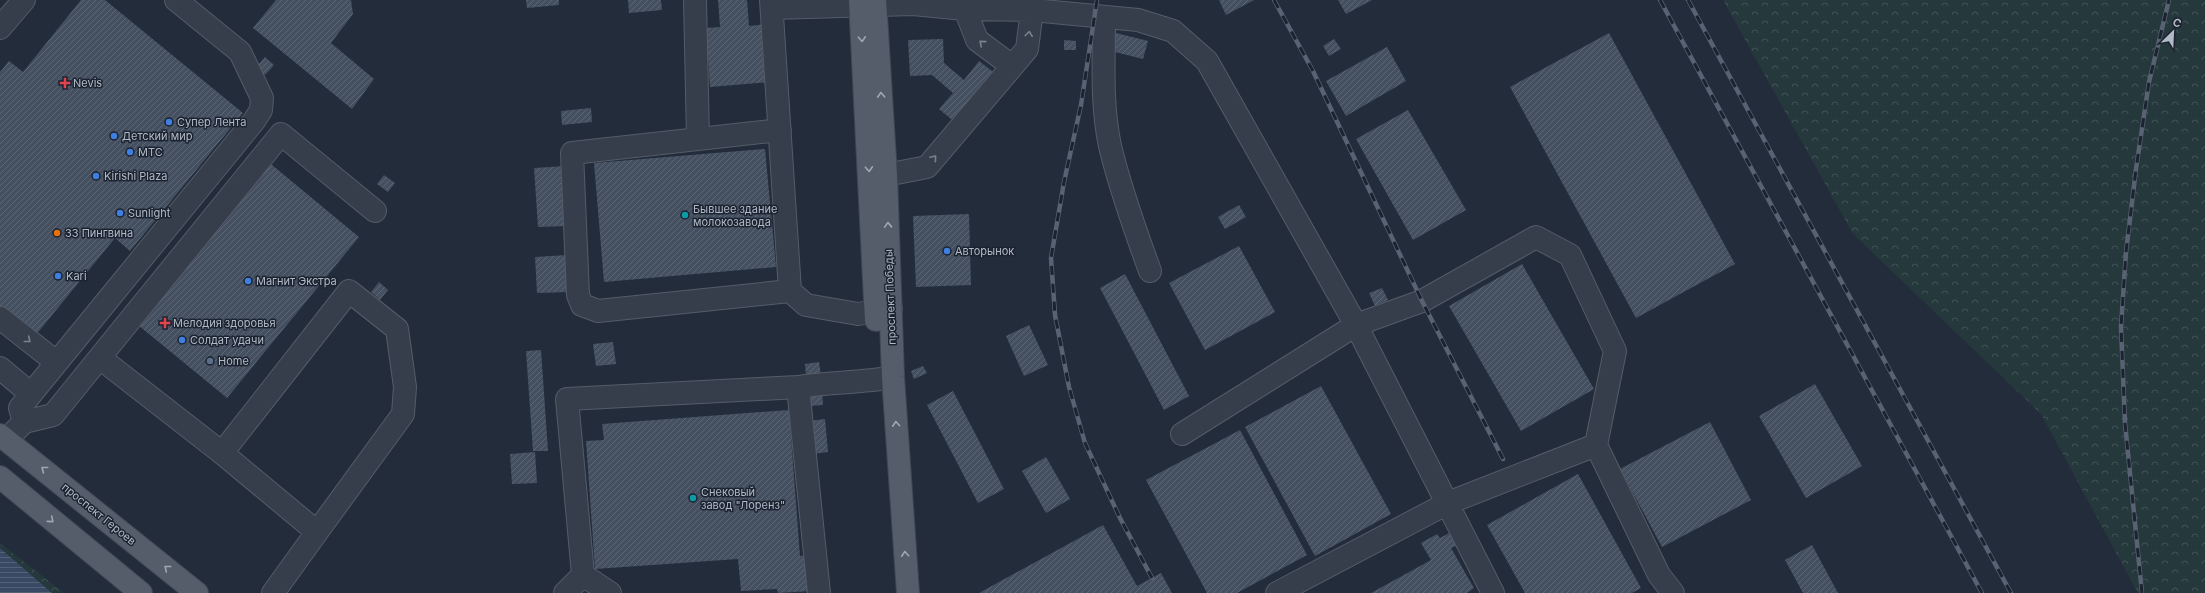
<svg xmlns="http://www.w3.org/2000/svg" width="2205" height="593" viewBox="0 0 2205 593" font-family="Inter,sans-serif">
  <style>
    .forest { fill: url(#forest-crowns) }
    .water { fill: url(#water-rules) }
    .building { fill: url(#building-hatch) }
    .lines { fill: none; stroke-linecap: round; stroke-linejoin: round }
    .minor-casing { stroke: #555c69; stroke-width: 24 }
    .major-casing { stroke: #404754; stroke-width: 24 }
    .minor { stroke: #373e4b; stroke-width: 22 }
    .major { stroke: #555d6b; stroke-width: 22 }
    .rail-casing { stroke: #596272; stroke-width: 4.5 }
    .rail { stroke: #1c2330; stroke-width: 3; stroke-dasharray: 9; stroke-linecap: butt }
    .oneway { stroke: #7b828f }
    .oneway2 { stroke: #9fa7b5 }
    .health-dot { fill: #e0444e; stroke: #1c2330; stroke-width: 1.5 }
    .shop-dot { fill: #3f7fe0; stroke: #1c2330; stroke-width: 1.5 }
    .culture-dot { fill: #0f9aa8; stroke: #1c2330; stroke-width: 1.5 }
    .food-dot { fill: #e8710a; stroke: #1c2330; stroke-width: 1.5 }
    .service-dot { fill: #5c6f8a; stroke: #1c2330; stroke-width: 1.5 }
    .labels { text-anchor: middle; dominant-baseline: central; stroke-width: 3; stroke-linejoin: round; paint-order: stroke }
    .poi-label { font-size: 11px; fill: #b2b9c7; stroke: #1c2330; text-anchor: start }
    .street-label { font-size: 11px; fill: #b2b9c7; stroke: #1c2330 }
  </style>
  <defs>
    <pattern id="forest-crowns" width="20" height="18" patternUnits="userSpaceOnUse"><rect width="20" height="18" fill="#25383c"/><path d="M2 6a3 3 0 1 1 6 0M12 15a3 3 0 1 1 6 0" fill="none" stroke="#425357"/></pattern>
    <pattern id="water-rules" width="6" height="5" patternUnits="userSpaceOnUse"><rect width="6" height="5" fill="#394964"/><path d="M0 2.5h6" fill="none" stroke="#536179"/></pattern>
    <pattern id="building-hatch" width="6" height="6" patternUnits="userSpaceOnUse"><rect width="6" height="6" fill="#444f60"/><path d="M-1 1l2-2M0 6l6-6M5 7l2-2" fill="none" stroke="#5d6675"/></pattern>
  </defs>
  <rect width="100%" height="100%" fill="#232c3b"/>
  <path class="forest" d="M1723,0H2205V593H2138L2041,414L1853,234Z
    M0,543L64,593H52L0,548Z"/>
  <path class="water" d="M0,548L52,593H0Z"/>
  <path class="building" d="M81,0H105L243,113L130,251L115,238L35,336L0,308V72L9,61L23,72Z
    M276,0H351L353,14L331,43L374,79L352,109L253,28Z
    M526,0H559V5L527,8Z
    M628,0H661L662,10L629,13Z
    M718,0H747L749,26L765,24L770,82L710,87L706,28L720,27Z
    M1219,0H1254L1226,15Z
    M1338,0H1372L1346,14Z
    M1116,33L1148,41L1143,59L1111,51Z
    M1609,33L1735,264L1636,318L1510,87Z
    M943,39L944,63L964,80L979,61L997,75L957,124L939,109L953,93L932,75L910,76L908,40Z
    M1334,39L1341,49L1329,56L1323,46Z
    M1064,40L1076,41V50H1064Z
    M1387,47L1406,81L1346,116L1326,81Z
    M265,57L274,65L265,75L256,67Z
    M591,108L592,122L562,125L561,111Z
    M1408,110L1466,210L1413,240L1356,139Z
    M765,149L776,267L604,282L594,163Z
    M266,160L359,237L227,398L138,325Z
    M566,166L569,226L538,227L534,168Z
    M384,175L395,183L388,192L377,184Z
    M1239,205L1246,217L1225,229L1218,217Z
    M969,214L971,285L916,287L913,216Z
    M1239,246L1275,312L1205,350L1169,283Z
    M567,255L569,292L537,293L535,257Z
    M1522,264L1594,389L1521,431L1449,306Z
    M1125,274L1189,396L1164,410L1100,288Z
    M379,282L388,290L380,300L371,292Z
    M1382,288L1388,300L1375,306L1369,293Z
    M1029,325L1048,365L1024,376L1006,336Z
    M613,342L616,364L596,366L593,344Z
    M541,350L548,451H533L526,351Z
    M819,362L821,375L806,376L805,364Z
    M923,366L927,373L914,379L911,371Z
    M1815,384L1862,466L1806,498L1759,416Z
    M1321,386L1391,514L1315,556L1245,427Z
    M822,390L823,405L808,406L807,391Z
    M953,391L1004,489L978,503L927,405Z
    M789,410L800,556L808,555L811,591L778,593L777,589L741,591L738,559L595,569L586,441L604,440L602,424Z
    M825,419L828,452L812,454L809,421Z
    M1710,422L1751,500L1662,547L1620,469Z
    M1240,430L1307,555L1237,593H1207L1146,480Z
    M535,452L537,483L512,484L510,454Z
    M1046,457L1070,499L1046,513L1022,471Z
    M1578,474L1641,588L1632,593H1525L1487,525Z
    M1103,525L1137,586L1161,573L1172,593H979Z
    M1451,532L1458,545L1451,548L1474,588L1467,593H1371L1431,560L1421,543L1437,534L1440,538Z
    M1812,545L1838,593H1803L1785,560Z"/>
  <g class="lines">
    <g class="minor-casing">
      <path id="minor" d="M695,0L698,139
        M771,0L790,291
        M772,8L913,4L965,9L1032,10L1138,20L1173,31L1207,61L1356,325L1182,434
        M965,9L977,40L1012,66
        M1104,17C1104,60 1101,104 1110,146C1120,188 1135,230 1150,271
        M0,28L24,0
        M780,130L572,153L578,295L582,305L598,311L790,291L806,305L858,314L891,309
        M886,175L927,167L1027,49L1032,10
        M0,318L56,362
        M100,358L222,453L317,532L273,593
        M0,368L31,394
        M798,387L819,593
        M24,422L20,408L31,394L254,121L261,110L262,98L240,52L176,0
        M14,432L24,422L53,415L281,134L375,211
        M222,453L349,291L397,329L405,387L403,414L317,532
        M565,593L583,575
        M610,593L583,575L567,399L798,387C830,382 861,383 893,377
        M1277,593L1448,503L1596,445
        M1493,593L1356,325L1422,301L1536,237L1570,255L1615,351L1596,445L1659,575L1673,593"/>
    </g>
    <g class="major-casing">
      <path id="major" d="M860,0L876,320
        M875,0L886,175L893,377L908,593
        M0,435L197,593
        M0,477L141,593"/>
    </g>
    <use href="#minor" class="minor"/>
    <use href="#major" class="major"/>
    <g class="rail-casing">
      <path id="rail" d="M1097,0L1081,105L1064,182L1051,258L1055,315L1069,387L1085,443L1120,518L1152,578
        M1274,0L1313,71L1422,301L1503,459
        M1660,0L1982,593
        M1688,0L2011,593
        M2142,593L2125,423L2121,327L2126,252L2136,169L2149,82L2169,0"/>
    </g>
    <use href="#rail" class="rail"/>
  </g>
  <defs><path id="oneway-chevron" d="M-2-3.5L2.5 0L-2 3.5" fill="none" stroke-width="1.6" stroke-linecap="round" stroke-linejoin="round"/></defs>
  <g class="oneway">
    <use href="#oneway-chevron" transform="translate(1029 34) rotate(-83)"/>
    <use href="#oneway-chevron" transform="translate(982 43) rotate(-139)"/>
    <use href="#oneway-chevron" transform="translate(934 158) rotate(-50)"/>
    <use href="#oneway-chevron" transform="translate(28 340) rotate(39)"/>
  </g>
  <g class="oneway2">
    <use href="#oneway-chevron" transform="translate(862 39) rotate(87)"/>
    <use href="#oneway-chevron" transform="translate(881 95) rotate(-93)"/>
    <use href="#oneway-chevron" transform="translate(869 169) rotate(87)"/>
    <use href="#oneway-chevron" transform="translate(888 225) rotate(-92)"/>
    <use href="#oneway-chevron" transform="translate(896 424) rotate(-94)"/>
    <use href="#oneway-chevron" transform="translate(44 469) rotate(-142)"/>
    <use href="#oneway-chevron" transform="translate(51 520) rotate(41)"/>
    <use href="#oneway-chevron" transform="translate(905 554) rotate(-94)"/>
    <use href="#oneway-chevron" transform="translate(167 568) rotate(-141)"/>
  </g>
  <g class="health-dot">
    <path d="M63 77h4v4h4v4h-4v4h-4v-4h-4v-4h4z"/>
    <path d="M163 317h4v4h4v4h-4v4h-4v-4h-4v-4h4z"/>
  </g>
  <g class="shop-dot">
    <circle cx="169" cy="122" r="4"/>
    <circle cx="114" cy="136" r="4"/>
    <circle cx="130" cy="152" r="4"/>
    <circle cx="96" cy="176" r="4"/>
    <circle cx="120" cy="213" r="4"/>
    <circle cx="947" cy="251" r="4"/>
    <circle cx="58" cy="276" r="4"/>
    <circle cx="248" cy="281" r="4"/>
    <circle cx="182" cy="340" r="4"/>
  </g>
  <g class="culture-dot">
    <circle cx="685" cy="215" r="4"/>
    <circle cx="693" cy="498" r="4"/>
  </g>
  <circle class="food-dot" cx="57" cy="233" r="4"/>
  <circle class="service-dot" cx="210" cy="361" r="4"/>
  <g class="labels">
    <g class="poi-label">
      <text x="73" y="83">Nevis</text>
      <text x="177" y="122">Супер Лента</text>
      <text x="122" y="136">Детский мир</text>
      <text x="138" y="152">МТС</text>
      <text x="104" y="176">Kirishi Plaza</text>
      <text x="693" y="209">Бывшее здание<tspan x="693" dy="13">молокозавода</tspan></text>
      <text x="128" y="213">Sunlight</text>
      <text x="65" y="233">33 Пингвина</text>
      <text x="955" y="251">Авторынок</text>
      <text x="66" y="276">Kari</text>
      <text x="256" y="281">Магнит Экстра</text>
      <text x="173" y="323">Мелодия здоровья</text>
      <text x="190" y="340">Солдат удачи</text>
      <text x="218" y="361">Home</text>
      <text x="701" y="492">Снековый<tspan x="701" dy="13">завод "Лоренз"</tspan></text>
    </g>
    <g class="street-label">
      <text transform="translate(890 297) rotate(-92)">проспект Победы</text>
      <text transform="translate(99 514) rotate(39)">проспект Героев</text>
    </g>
  </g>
  <g transform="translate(2173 32) rotate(24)" stroke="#1c2330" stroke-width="3" paint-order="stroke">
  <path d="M0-3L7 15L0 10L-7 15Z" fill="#b2b9c7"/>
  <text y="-6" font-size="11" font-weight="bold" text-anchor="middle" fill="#b2b9c7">С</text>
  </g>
</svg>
